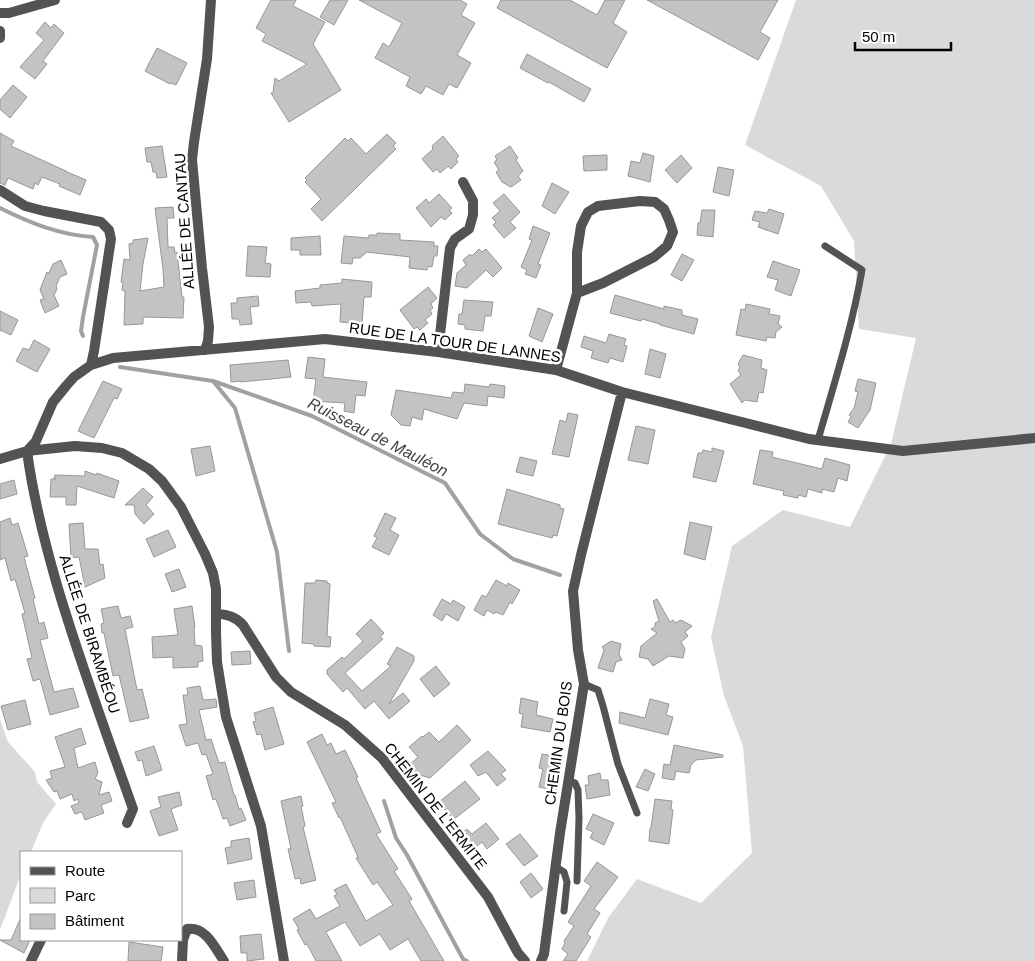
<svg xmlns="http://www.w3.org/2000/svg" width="1035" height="961" viewBox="0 0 1035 961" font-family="Helvetica,sans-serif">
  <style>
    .green { fill: #dadada }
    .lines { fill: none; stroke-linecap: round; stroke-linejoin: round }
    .stream { stroke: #a1a1a1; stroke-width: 4 }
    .building { fill: #c3c3c3; stroke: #979797 }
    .service { stroke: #535353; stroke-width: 7 }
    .minor { stroke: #535353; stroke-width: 10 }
    .labels { text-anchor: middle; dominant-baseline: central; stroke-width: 5; stroke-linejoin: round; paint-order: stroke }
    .street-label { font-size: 15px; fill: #000; stroke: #fff }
    .water-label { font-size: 16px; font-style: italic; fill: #424242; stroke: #fff }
  </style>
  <rect width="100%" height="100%" fill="#fff"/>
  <path class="green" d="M796,0H1035V961H587L608,918L637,879L701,903L752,853L743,746L724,696L711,637L732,546L783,510L850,527L891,444L916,338L859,329L854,241L821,186L745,145Z
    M0,719L8,742L35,772L37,782L56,804L43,823L31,852H21V874L0,930Z"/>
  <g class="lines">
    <path class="stream" d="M0,208C30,223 60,235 93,237L97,245L83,317L81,331L83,336
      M120,367L213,381L235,408L277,552L289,651
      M213,381L312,416L445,483L480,534L513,559L560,575
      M384,801L396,838L407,855L463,959L467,961"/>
  </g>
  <path class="building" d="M271,0H296L293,6L325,22L313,44L341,90L289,122L271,93L273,92L275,78L279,81L307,64L262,41L266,34L256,28Z
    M330,0H348L334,25L320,17Z
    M359,0H460L467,4L461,15L475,23L457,55L471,63L457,88L449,84L443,95L426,86L421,94L406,86L410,77L375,58L383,43L389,47L402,23Z
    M501,0H570L597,15L605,0H625L613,23L627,32L607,68L497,8Z
    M647,0H778L760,32L770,38L758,60Z
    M45,22L51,28L54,24L64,33L43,61L47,64L35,79L20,67L44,40L36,33Z
    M157,48L187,63L176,85L171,83L170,84L145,71Z
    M527,54L591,89L584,102L549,82L548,83L520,68Z
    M13,85L27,97L10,118L0,109V100Z
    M0,133L14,141L11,146L66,171H65L86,180L80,195L59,186L60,184L42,177L38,185L35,183L33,189L8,178L5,185L0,183Z
    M387,134L396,143L393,146L396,149L322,221L311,209L321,199L305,182L307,180L305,178L345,138L348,141L351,138L366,154Z
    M443,136L459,156L456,159L458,162L451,169L448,166L440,173L437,169L433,172L422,159L433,149L432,146Z
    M162,146L167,177L157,178L156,172H153L151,162H147L145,148Z
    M510,146L518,158L516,160L523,171L518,176L521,180L511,187L502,182L496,172L499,170L494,162L497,160L495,156Z
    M643,153L654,156L650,182L628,176L631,161L640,163Z
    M607,155V170L584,171L583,156Z
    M681,155L692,168L677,183L665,170Z
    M718,167L734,170L729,196L713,192Z
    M552,183L569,192L555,214L542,206Z
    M439,194L452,208L449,210L452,213L445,220L441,217L431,227L416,208L426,199L429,203Z
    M504,194L520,212L510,222L516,228L504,238L493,225L496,222L492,218L500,211L493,203Z
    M173,207L174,218H167L168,247H174L175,253L177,252L182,297H184L183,318L143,317V324L124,325L125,291L122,290L123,283L121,282L124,259L130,260L129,244L133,243V240L148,238L143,264L140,291L164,287L163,269L155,208Z
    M769,209L784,214L778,234L758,227L760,222L752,220L755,211L767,213Z
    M702,210H715L713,237L697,235L698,223H700Z
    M533,226L550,233L538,264L541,265L536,278L525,274L527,270L521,267L532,240L529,239Z
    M377,233L400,234V240L434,242V246H438L437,256H434L432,267L428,266L427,270L409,268L410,257L367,252L360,258H353L352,264L341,263L344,236L369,238V235H377Z
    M320,236L321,255H300V250H291V238Z
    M248,246L267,247L265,263L271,264L270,277L246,276Z
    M479,249L482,252L486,249L502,268L493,277L486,270L467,288L455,286L457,273L466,265L463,260L470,254L472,256Z
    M682,254L694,260L682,281L671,275Z
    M61,260L67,274L60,277L56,286L57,289L54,295L59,306L45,313L40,300L44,299L40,290L47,272L49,273L53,264Z
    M773,261L800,270L791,296L775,290L778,280L767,277Z
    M342,279L372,282L371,297H364L362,324L340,322L341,304L312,306L311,302L296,303L295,291L320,288V285L342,283Z
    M428,287L437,298L431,304L433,308L430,310L432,314L425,320L428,323L420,330L417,327L414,329L400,310Z
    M615,295L664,309V306L682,310V315L698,319L694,334L660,325V324L642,319L641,321L610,313Z
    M258,296L259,306L250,307L252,324L240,325L239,319H232L231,303H237V298Z
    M464,300L493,302L491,316H485L483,331L465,329V325L458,324L459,314H462Z
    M746,304L770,309L769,314L780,316L778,324L782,327L776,332L775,338L767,337L766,341L736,335L741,309L745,310Z
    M538,308L553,314L542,342L529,336Z
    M0,311L18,320L11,335L0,330Z
    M609,334L626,339L624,345L627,346L623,362L610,358L608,363L591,358L593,351L581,347L584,336L606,343Z
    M34,340L50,349L37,372L16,361L23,348L29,350Z
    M650,349L666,354L660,378L645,374Z
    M743,355L762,360L761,368L767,370L763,393L759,392L757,402L745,400L742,403L730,384L741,375L738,371L740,367L738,364Z
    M308,357L325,359L323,377L367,382L365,396L356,395L354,413L344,411L345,403L313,401L316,379L305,378Z
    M288,360L291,377L241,382V381L231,382L230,365Z
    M858,379L876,383L870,410L858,428L848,422L851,417L849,415L854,408L858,392L855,391Z
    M103,381L122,389L117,399L114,398L94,438L78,431Z
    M465,384L489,387L490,384L505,386L504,398L488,396L487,406L464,403L457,419L424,409L422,420L412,417L410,426L401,425L391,415L396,390L451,398L453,392L464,393Z
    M568,413L578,415L569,457L552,454L560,420L566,422Z
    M636,426L655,430L648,464L628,460Z
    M210,446L215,471L196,476L191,449Z
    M712,448L724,451L716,482L693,477L698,453H702L703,450L712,452Z
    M760,450L773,452L772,457L822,469L825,458L850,465L847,481L838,478L834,492L822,489V493L808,489L806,497L798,495V498L783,495L784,491L753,484Z
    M520,457L537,461L533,476L516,472Z
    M85,471L96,475L97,473L119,481L114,498L77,486L76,505H66V497H50L51,479H56L54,478L55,475L85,476Z
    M14,480L17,494L0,499V484Z
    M143,488L153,497L146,505L154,514L144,524L135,514L134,505H125Z
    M507,489L560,505V508L564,509L557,536L553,535L552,538L498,524Z
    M385,513L396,518L390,530L399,535L389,555L372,547L377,538L374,536Z
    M10,518L12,525L18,523L28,556L24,557L35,598L33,599L39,624L44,622L48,638L40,640L54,692L73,688L79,707L50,715L40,679L33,681L27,659L32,658L22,614L25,613L15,579L11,581L5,558L0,560V522Z
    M690,522L712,527L705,560L684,554Z
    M83,523L85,549H98L100,565L103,564L105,578L85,587L79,557L71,558L69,524Z
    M168,530L176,547L154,557L146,539Z
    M179,569L186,587L172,592L165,574Z
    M316,580L327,581V583L330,584L327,636L331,637L330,647L314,646V644L302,643L305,583H315Z
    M496,580L507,586L508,583L520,590L512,604L510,602L503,615L496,612L494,614L487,610L484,616L474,610L482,595L486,597Z
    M442,599L451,604L453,600L465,607L458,621L446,614L442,621L433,615Z
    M657,599L670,622L673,620L675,623L681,620L692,626L685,632L688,636L681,642L685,649L683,658L669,656L653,666L648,659L639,657L641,646L657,633L651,629L655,627V623L659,621L653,601Z
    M118,606L121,618L130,616L133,627L125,629L137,690L142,689L149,718L130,722L119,675L113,676L104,633H102L101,624L104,623L101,609Z
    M192,606L195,627H194L195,645L202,646L203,661L198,662V667L173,668V657L153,658L152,637L178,635L174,609Z
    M371,619L384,633L380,637L383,639L345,673L362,691L391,666L387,664L397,647L414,656V661L389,704L403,693L410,701L389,719L374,701L365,709L347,688L343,692L327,674V670L342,657L344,659L363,641L356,634Z
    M611,641L621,644L619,654L622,660L616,662L613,672L598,668L604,650L602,647Z
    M250,651L251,664L232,665L231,652Z
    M436,666L450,684L434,697L420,679Z
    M200,686L203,700L216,699L217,707L199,710L206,740L211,739L219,763L225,762L234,795H235L239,809L241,808L246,820L230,826L227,818L223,819L216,799L213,800L206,776L213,774L206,754L202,755L198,743L186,746L179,725L187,724L183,695H188L187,688Z
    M521,698L538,702L536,715L553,719L550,732L521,727L523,714L519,713Z
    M650,699L669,704L666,715L673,717L668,735L619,723L620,712L645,718Z
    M25,700L31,724L8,730L1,706Z
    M273,707L284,744L265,750L261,734L257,735L253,722L256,721L254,713Z
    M457,725L471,740L430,778L420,775L417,777L407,767L418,757L409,747L422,736L423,737L429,732L439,742Z
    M81,728L86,744L74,748L78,768L95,762L98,773L95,779L102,782L99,795L109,792L112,801L101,805L104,813L85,820L82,812L75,814L71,806L79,803L78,799L74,801L72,794L60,799L57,791L54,792L46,780L52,778L50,771L65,767L55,737Z
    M322,734L327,745L331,743L336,754L345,750L358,777L356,778L381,832L376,834L398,869L394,871L412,899L409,901L444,961H421L408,939L390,950L380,934L360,946L345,922L326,932L342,961H316L307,944L305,945L297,930L299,929L293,919L310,909L316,919L340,906L334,896L337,894L334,890L346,884L366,921L393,905L377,882L373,885L356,858L358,857L340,817L339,818L332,803L336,802L307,742Z
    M674,745L723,755V757L696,760L691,765L689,773L676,771L674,780L662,778L664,764L670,765Z
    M154,746L162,770L146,776L142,760L138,761L135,752Z
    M488,751L506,770L501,774L506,779L497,786L486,772L478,776L470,765Z
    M542,754L561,757L556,791L539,787L543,769L539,768Z
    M645,769L655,774L648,791L636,787Z
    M600,773L601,780H608L610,795L587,799L585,785H589L588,776Z
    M465,781L480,799L453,820L439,802Z
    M179,792L182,805L171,809L178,830L159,836L150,811L161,807L158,797Z
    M301,796L303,806H301L305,826L303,827L316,880L301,884L300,878L295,879L288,849H291L281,801Z
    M655,799L672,801L671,809L673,810L669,844L649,841L650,828H651Z
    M593,814L614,823L604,845L590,838L593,832L586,829Z
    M486,823L499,839L487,849L482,842L468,854L456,837L467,829L472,834Z
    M520,834L538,856L524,866L506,844Z
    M249,838L252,859L228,864L225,848L231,847V841Z
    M597,862L618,877L594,909L600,913L587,934L591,937L576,961H563L568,954L562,949L565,943L564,941L574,926L568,922L591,886L584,881Z
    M531,873L543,889L531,898L520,882Z
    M254,880L256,897L237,900L234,883Z
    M21,917V940H30L24,953L0,940H11Z
    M261,934L264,959L247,961V953H241L240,936Z
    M129,942L163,947L161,961H128Z"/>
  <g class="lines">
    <path class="service" d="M818,440C834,384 852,328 862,270L825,246
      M584,684L598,690L603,706L618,764L637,813
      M568,780L575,783L578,790L579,818L577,881
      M556,867L564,872L567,882L564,911"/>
    <path class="minor" d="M0,13H9L55,0
      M0,31V38
      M0,190L25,206L44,211L101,222L109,230L111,239L94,351L91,365
      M205,350L208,341L209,327L202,268L192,160L194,142L207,59L211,0
      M438,352L450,248L455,239L469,229L473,215V201L463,182
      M556,370L577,293V252L581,226L588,212L598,206L640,201L655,202L664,209L669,220L673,232L667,246L654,257L603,283L577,293
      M27,451L36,441L53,402L66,386L74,377L91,365L113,358L325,339L438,352L556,370L622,392L809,439L903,451L1035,438
      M27,451C33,497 44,540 57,585C79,660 107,735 133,809L127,823
      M0,459L27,451L75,446L102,448L122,453L149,469L162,481L181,507L205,554L213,573L216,589V633L217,662L226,717L261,826L284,961
      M216,613C227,615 235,616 243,625L276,677L291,692L345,725L382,758L488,897L518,953L525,961
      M31,961L41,940
      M182,961L183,940L187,929C206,926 215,948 224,961
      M541,961L544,954L560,833L584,684L578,650L573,591L581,555L622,392"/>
  </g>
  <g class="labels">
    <g class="street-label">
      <text transform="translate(184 221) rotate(-94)">ALLÉE DE CANTAU</text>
      <text transform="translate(455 342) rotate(8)">RUE DE LA TOUR DE LANNES</text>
      <text transform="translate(90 634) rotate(72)">ALLÉE DE BIRAMBÉOU</text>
      <text transform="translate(558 743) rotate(-82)">CHEMIN DU BOIS</text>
      <text transform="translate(436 806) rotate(52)">CHEMIN DE L'ERMITE</text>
    </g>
    <g class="water-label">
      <text transform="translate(378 437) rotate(27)">Ruisseau de Mauléon</text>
    </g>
  </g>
  <rect x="20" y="851" width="162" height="90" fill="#ffffff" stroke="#999999"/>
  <rect x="30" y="867" width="25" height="8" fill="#535353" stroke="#999999"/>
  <text x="65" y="876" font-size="15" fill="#000000">Route</text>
  <rect x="30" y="888" width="25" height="15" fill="#dadada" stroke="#999999"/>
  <text x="65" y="901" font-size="15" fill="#000000">Parc</text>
  <rect x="30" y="914" width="25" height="15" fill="#c3c3c3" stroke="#999999"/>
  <text x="65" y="926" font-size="15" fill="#000000">Bâtiment</text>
  <path d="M855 42v8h96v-8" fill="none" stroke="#000000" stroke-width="2.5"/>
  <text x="862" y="42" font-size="15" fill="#000000" stroke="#ffffff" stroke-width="4" paint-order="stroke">50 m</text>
</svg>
